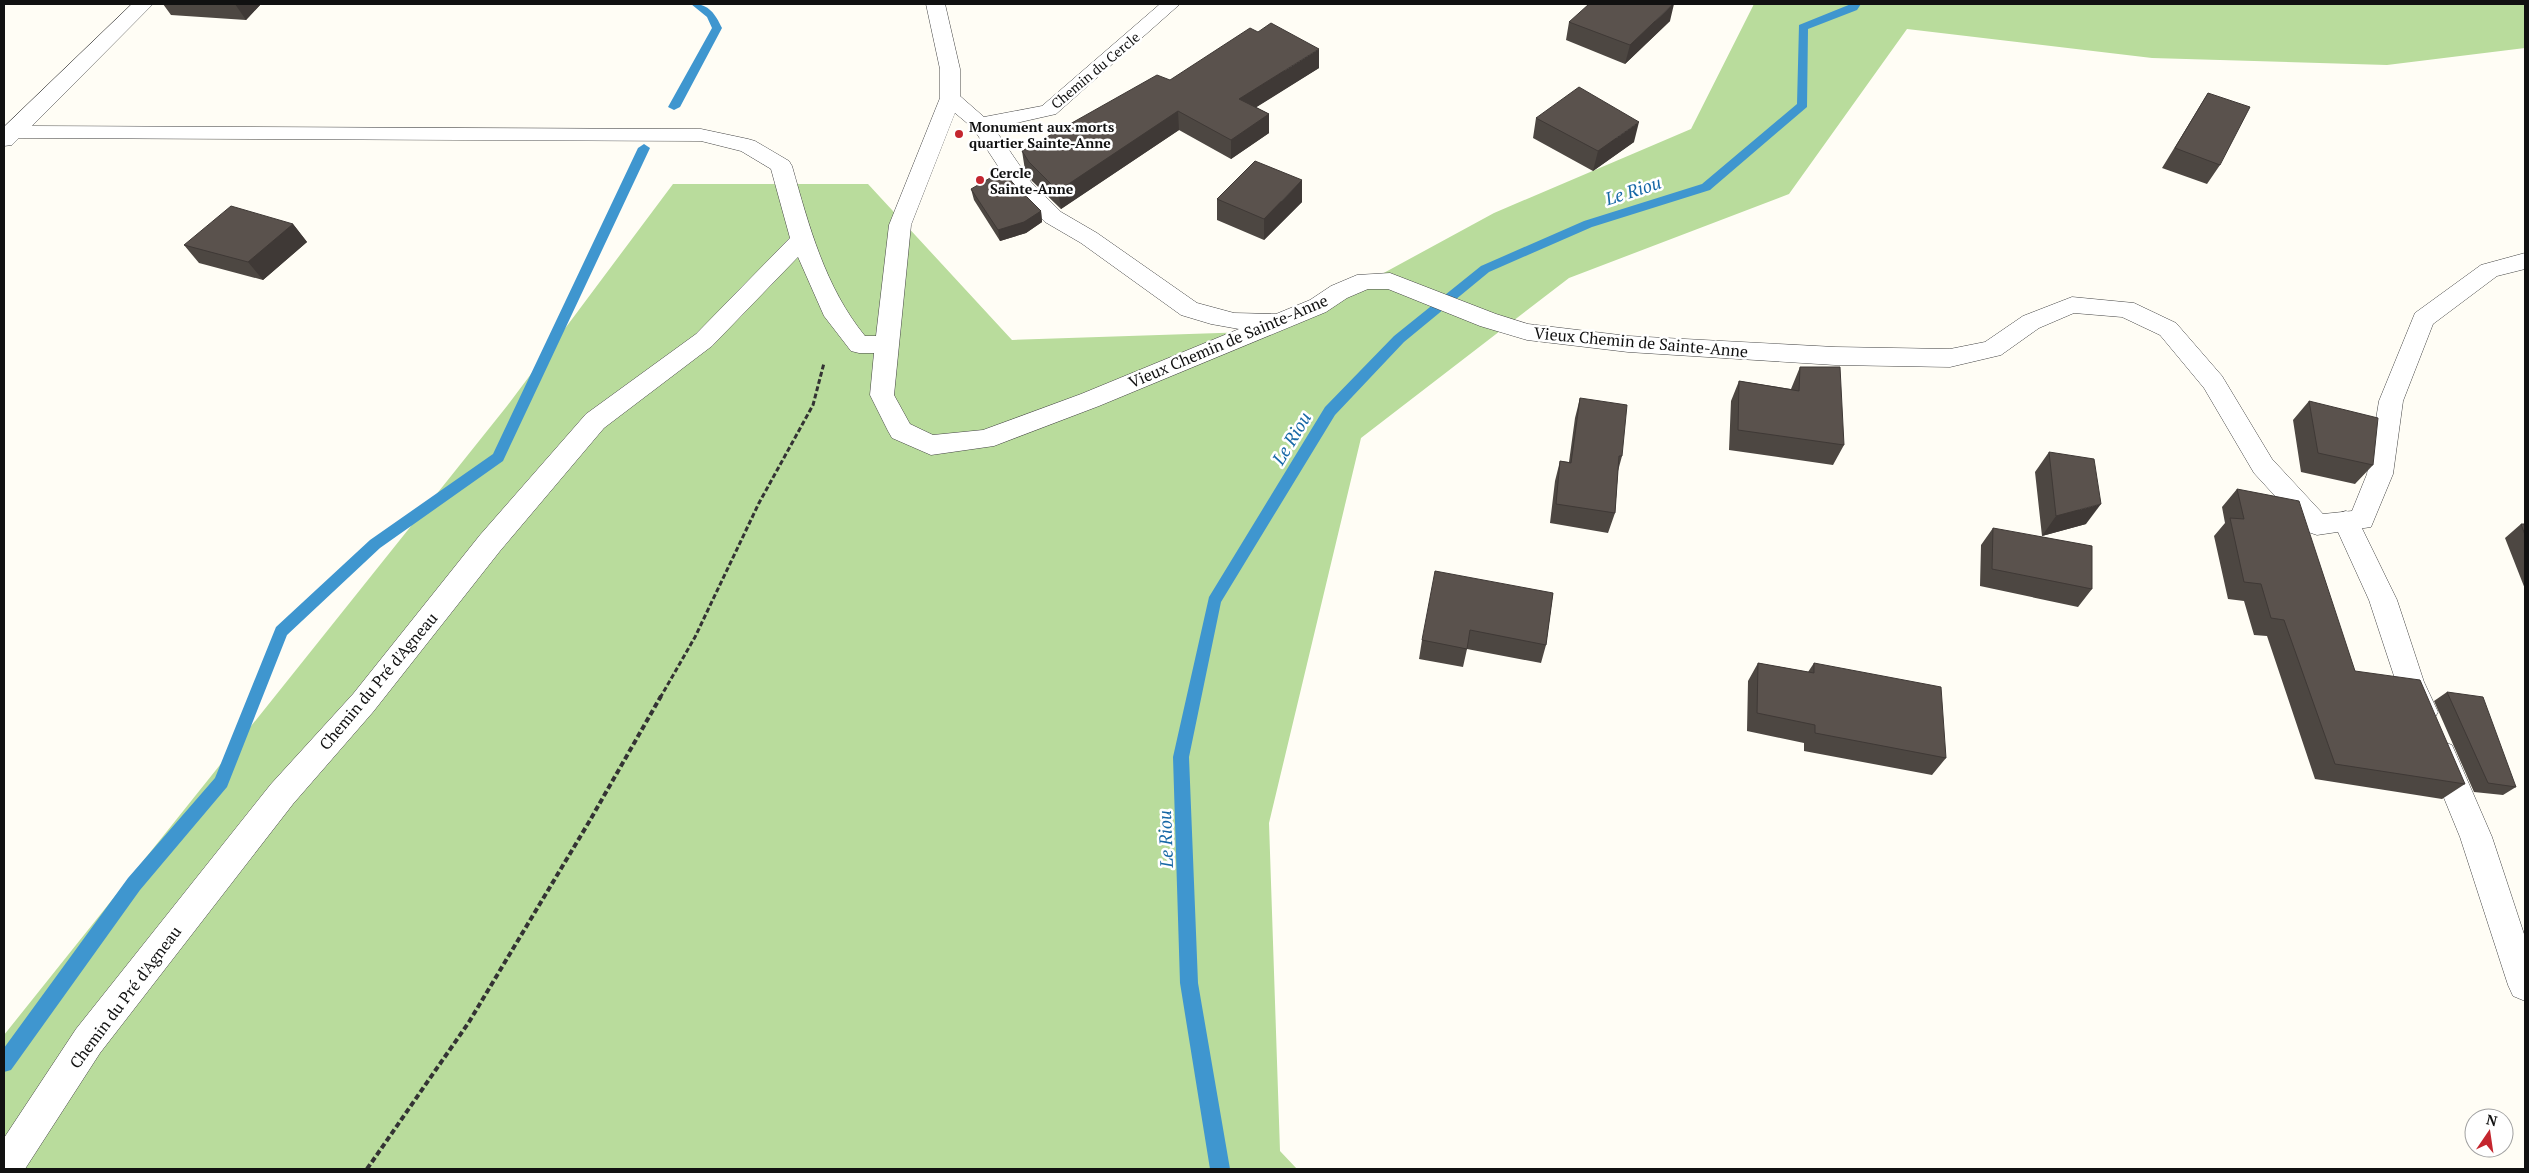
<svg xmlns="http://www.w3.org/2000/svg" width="2529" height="1173" viewBox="0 0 2529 1173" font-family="'PT Serif',serif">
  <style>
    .forest { fill: #b9dc9c }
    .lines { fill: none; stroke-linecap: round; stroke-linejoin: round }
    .stream { fill: #3f96cf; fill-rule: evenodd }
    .service-casing { stroke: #444; stroke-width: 1 }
    .minor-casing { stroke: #444; stroke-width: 1 }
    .path-far1 { stroke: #333; stroke-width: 3; stroke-dasharray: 5 2.5; stroke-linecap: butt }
    .path { stroke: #333; stroke-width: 4; stroke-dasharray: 5.5 3; stroke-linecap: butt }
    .service { fill: #fff; fill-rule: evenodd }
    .minor { fill: #fff; fill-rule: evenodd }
    .wall { fill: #4d4742 }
    .shaded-wall { fill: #3f3936 }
    .building { fill: #5a524d; stroke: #3f3936 }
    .poi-dot { fill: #c4262e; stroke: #fff; stroke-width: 2 }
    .labels { text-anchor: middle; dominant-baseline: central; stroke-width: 5; stroke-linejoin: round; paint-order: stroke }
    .far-street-label { font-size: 14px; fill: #111; stroke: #fff }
    .far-poi-label { font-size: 14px; font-weight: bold; fill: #111; stroke: #fff; text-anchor: start }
    .street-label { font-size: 16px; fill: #111; stroke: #fff }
    .water-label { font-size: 18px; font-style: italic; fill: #1768a6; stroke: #fff }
  </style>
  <rect width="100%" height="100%" fill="#fffdf5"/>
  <path class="forest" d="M1754,4H2525V48L2387,65L2152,58L1907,29L1789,194L1569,278L1361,438L1269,823L1280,1151L1297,1169H4V1035L507,406L673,184H868L1012,340L1277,331L1494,213L1691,129Z"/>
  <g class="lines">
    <path class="stream" d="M691,4C708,3 715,13 722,28L680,107L674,110L668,107L712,28L707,17Z
      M1851,4H1861L1857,10L1808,29L1807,107L1710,190L1592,227L1489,272L1404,342L1335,415L1221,602L1189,757L1198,983L1230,1169H1210L1180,983L1173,757L1209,597L1325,407L1394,336L1481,266L1584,221L1702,184L1797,104L1799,25Z
      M644,144L650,148L503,461L380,548L287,635L227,787L140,890L11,1070L4,1072V1048L128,878L215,778L276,627L370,540L493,454L638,148Z"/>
    <g class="service-casing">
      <path id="service" d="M2346,511L2355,514L2397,600L2424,682L2438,712L2433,721L2423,725L2413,721L2396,682L2369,600L2333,521L2337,514Z
        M2441,741L2452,745L2456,754L2492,837L2525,937V1001L2513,996L2508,985L2460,837L2426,754L2430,745Z"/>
    </g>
    <g class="minor-casing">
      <path id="minor" d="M132,4H153L32,126L701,129L748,139L755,141L789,161L792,166C809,226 825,287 865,336H876L889,225L940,98V69L926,4H945L960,69V96L984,117L1042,106L1160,4H1180L1056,114L994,128L1031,182L1061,212L1097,233L1197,303L1234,313L1276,314L1310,300L1331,286L1357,275L1390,273L1496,314L1528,324L1628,336L1835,347L1950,349L1985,342L2023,316L2072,297L2134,303L2176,323L2222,376L2272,459L2323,514L2352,511L2367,474L2379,401L2415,313L2481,265L2525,253V269L2497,276L2433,324L2403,401L2393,474L2371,527L2317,535L2308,532L2254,473L2204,388L2160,335L2122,317L2074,313L2039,328L2001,355L1950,367L1835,365L1628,352L1527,340L1480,326L1388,289H1368L1347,298L1326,312L1099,406L994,446L931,455L892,438L888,431L870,395L874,353H859L851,351L824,316L798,257L712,346L604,428L500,551L373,712L293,804L100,1053L25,1169H4V1138L76,1029L271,784L353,694L480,535L586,414L696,334L790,238L771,169L741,151L701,141L19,138L12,145L4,146V127ZM955,113L973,128L1015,192L1045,222L1081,243L1181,315L1211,324L1239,329L1081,394L983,430L933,435L910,424L894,395L911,225Z"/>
    </g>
    <path class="path-far1" d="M660,698L695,637L759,503L813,405L824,363"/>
    <path class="path" d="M367,1169L469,1022L589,822L661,696"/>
    <use href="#service" class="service"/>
    <use href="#minor" class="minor"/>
  </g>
  <path class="wall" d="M163,4H261L246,20L171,15Z
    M1670,21L1625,64L1566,40L1569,22Z
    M1319,68L1256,107L1269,114V133L1231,159L1179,130L1061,209L1032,181L1025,170L1022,151L1170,80Z
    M2208,93L2220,165L2207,184L2162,168Z
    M1536,118L1634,142L1593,171L1533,138Z
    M1012,182L1041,211L1042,222L1026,233L1000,241L974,200L971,189Z
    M1217,199L1302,202L1264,240L1217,220Z
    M293,224L307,242L263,280L199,263L184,245Z
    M1800,367L1844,445L1833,465L1729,450L1731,401L1739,381L1791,389Z
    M1580,398L1622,456L1618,471L1615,513L1608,533L1550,523L1555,481L1560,461L1569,462L1575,418Z
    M2309,401L2373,465L2355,484L2301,472L2293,420Z
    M2049,452L2086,524L2042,536L2035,472Z
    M2237,489L2355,671L2465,784L2442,799L2315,779L2267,636L2254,635L2244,601L2228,599L2214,536L2225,523L2222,507Z
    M2521,524H2525V589L2505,538Z
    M1993,528L2092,589L2078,607L1980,586L1981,545Z
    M1553,593L1546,645L1541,663L1467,649L1463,667L1419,659L1422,640Z
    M1758,663L1808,672L1814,663L1946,758L1932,775L1804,751V743L1747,731L1748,681Z
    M2447,692L2516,787L2503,795L2474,792L2434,701Z"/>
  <path class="shaded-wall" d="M235,4H261L246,20Z
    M1673,4H1674L1670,21L1625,64L1630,45Z
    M1319,49V68L1239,118V99Z
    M1178,111L1179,130L1061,209L1058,191Z
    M1269,114V133L1231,159V140Z
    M1639,122L1634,142L1593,171L1598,151Z
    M1302,180V202L1264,240V219Z
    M1041,211L1042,222L1026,233L1000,241L998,230Z
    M293,224L307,242L263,280L248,262Z
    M2101,504L2086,524L2042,536L2056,516Z"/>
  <path class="building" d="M1589,4H1673L1630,45L1569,22Z
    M1271,23L1319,49L1239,99L1269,114L1231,140L1178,111L1058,191L1029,162L1022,151L1157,75L1170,80L1250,28L1258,32Z
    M1579,87L1639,122L1598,151L1536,118Z
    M2208,93L2250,107L2220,165L2175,148Z
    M1255,161L1302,180L1264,219L1217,199Z
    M1004,170L1012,182L1041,211L1024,222L998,230L971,189Z
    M231,206L293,224L248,262L184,245Z
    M1800,367H1840L1844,445L1738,430L1739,381L1799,391Z
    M1580,398L1627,405L1622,456H1619L1615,513L1556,504L1560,461L1571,463Z
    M2309,401L2378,418L2373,465L2318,453Z
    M2049,452L2094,459L2101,504L2056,516Z
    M2237,489L2299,501L2355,671L2420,680L2465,784L2335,764L2284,620L2271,618L2261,584L2244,582L2230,518L2244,519Z
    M2521,524H2525V535Z
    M1993,528L2092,546V589L1992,569Z
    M1435,571L1553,593L1546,645L1470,630L1467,649L1422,640Z
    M1758,663L1814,673V663L1941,687L1946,758L1815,733V725L1757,713Z
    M2447,692L2483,697L2516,787L2488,783Z"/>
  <g class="poi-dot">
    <circle cx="959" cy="134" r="5"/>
    <circle cx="980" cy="180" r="5"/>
  </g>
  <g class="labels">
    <g class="far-street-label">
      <text transform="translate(1095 70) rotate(-40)">Chemin du Cercle</text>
    </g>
    <g class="far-poi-label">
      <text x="969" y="126">Monument aux morts<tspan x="969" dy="16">quartier Sainte-Anne</tspan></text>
      <text x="990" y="172">Cercle<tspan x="990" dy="16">Sainte-Anne</tspan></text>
    </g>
    <g class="street-label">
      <text transform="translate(1228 341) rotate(-23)">Vieux Chemin de Sainte-Anne</text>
      <text transform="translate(1641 342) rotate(5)">Vieux Chemin de Sainte-Anne</text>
      <text transform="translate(378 681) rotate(-50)">Chemin du Pré d'Agneau</text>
      <text transform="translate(125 997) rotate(-53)">Chemin du Pré d'Agneau</text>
    </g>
    <g class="water-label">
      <text transform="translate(1633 190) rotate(-18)">Le Riou</text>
      <text transform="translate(1291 438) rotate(-59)">Le Riou</text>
      <text transform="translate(1165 839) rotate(-92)">Le Riou</text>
    </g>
  </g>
  <rect width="2529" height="1173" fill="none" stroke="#111111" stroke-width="10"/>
  <g transform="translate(2489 1133) rotate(13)"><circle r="24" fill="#ffffff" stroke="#a0a0a0"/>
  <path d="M0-4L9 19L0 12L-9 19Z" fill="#c4262e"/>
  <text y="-8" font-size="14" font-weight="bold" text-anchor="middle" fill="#111111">N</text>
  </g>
</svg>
